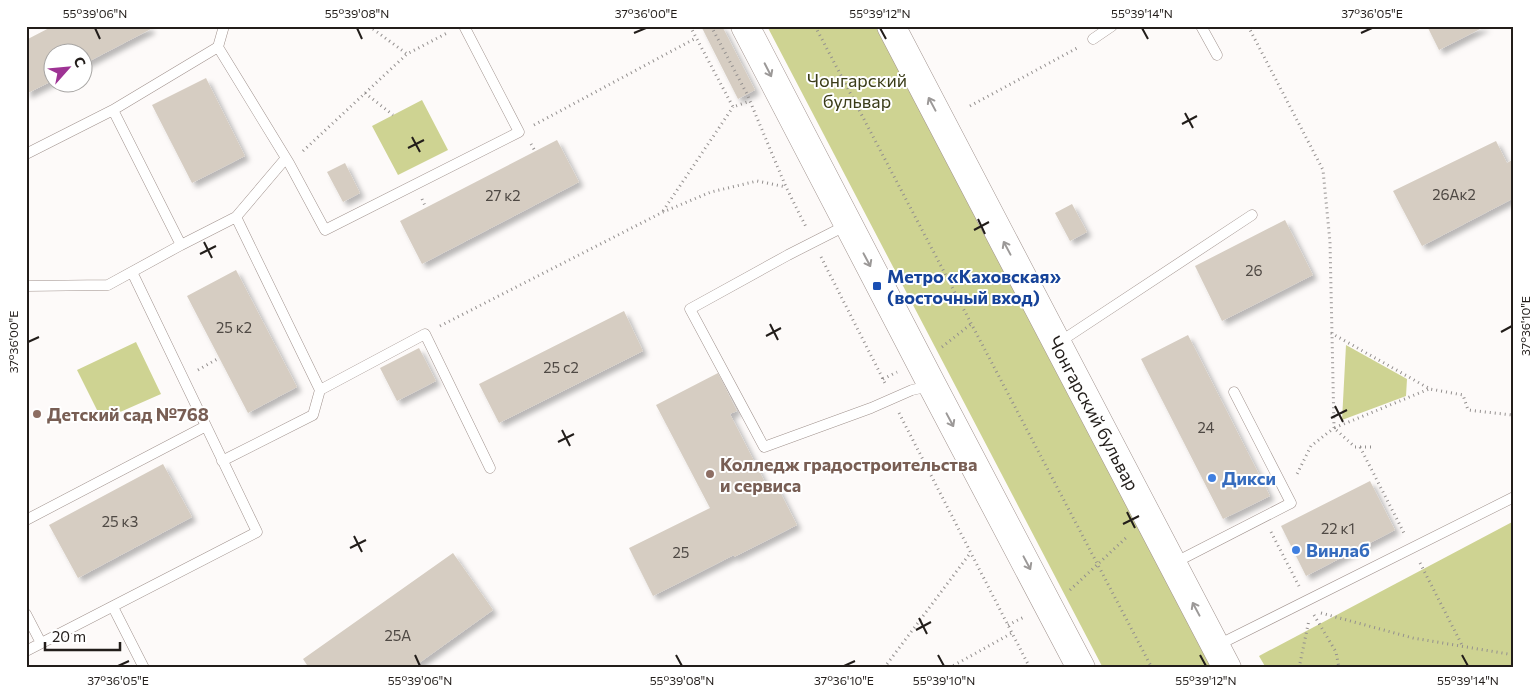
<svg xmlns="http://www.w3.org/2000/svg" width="1540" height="694" viewBox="0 0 1540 694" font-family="Commissioner,sans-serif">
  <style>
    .green { fill: #ced392 }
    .building { fill: #d6cdc2; filter: url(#shadow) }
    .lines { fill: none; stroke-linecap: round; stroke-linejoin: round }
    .service-casing { stroke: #a0928d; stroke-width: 11 }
    .secondary-casing { stroke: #a0928d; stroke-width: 29 }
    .path { stroke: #938f8e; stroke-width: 3; stroke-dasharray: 1 4; stroke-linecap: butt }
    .service { stroke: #fff; stroke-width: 10 }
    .secondary { stroke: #fff; stroke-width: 28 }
    .oneway { stroke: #9c9998 }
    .ticks { fill: none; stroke: #221d1a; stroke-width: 2 }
    .transit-dot { fill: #1a4fb4; stroke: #fff; stroke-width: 2 }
    .education-dot { fill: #8d6e63; stroke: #fff; stroke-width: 2 }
    .shop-dot { fill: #3f7fe0; stroke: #fff; stroke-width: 2 }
    .labels { text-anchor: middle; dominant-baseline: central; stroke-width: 4; stroke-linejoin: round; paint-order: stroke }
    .number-label { font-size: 15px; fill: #4f4944 }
    .park-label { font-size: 18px; fill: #3a3c18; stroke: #fff }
    .transit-label { font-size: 18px; font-weight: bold; fill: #164399; stroke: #fff; text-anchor: start }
    .street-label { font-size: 18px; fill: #221d1a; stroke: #fff }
    .education-label { font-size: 18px; font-weight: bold; fill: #785e54; stroke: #fff; text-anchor: start }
    .shop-label { font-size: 18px; font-weight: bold; fill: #366cbe; stroke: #fff; text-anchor: start }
    .neatline { fill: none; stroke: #221d1a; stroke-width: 2 }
    .ticks-label { font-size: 12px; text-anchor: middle; fill: #221d1a }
  </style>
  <defs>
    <filter id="shadow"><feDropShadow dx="4.5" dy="4.5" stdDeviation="2.5" flood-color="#0004"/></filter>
  </defs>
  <rect width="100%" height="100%" fill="#fdfaf9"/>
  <path class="green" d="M767,26H879L1214,668H1103Z
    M422,100L448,150L398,175L372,126Z
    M136,342L161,394L102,420L77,370Z
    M1346,345L1407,379L1406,396L1342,420Z
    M1514,521V668H1266L1259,656Z"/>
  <path class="building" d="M53,26H149L151,29L82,65V52H52V81L26,94V40Z
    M701,26H722L755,90L738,99Z
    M1427,26H1486L1439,50Z
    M206,78L245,156L192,183L152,105Z
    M557,140L579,182L422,264L400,221Z
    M1496,141L1507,163L1514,159V198L1422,246L1393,191Z
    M345,163L360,193L343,202L327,172Z
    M1072,204L1087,232L1070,241L1055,213Z
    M1285,220L1313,275L1222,321L1195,266Z
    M236,270L297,387L248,413L187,296Z
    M624,311L643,351L499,423L479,384Z
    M1188,335L1270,496L1223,519L1141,359Z
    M419,348L436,381L397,401L380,368Z
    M718,373L737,411L730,414L769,490L777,486L797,525L734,557V555L653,596L629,548L710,508L656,405Z
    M163,464L192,517L78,578L49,525Z
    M1370,481L1395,530L1306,576L1281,526Z
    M453,553L493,610L412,668H309L303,659Z"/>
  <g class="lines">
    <g class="service-casing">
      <path id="service" d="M1201,26L1217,55
        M1093,39L1112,26
        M218,47L289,163L325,230L519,132L464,26
        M26,154L113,110L218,47L224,26
        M236,217L286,158
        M847,225L788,255L690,309L764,447L871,408L912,390L930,386
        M181,245L236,217L320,390L313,415L222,461
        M26,286L108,285L181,245L113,110
        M1058,343L1252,215
        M320,390L425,334L490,468
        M26,520L206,426
        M1174,563L1291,503L1234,392
        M113,607L144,668
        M26,614L41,643
        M1216,646L1514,497
        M26,651L257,532L132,272"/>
    </g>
    <g class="secondary-casing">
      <path id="secondary" d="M745,26L932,385L1081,668
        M891,26L1227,668"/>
    </g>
    <path class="path" d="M369,26L407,54L449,32
      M690,26L733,107L750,101
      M711,26L747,94L786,187L806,227
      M815,26L1152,668
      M1248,26L1323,170L1330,242L1334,428L1311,446L1296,476
      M365,93L393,115
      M970,106L1079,47
      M534,125L696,38
      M531,144L535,151
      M303,151L407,54
      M422,199L426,208
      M663,211L733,107
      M821,257L885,383
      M440,326L663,212L711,192L757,181L786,187
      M1331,333L1430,389L1463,395L1468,410L1512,415L1514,417
      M942,347L971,324
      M198,370L219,358
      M883,379L897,372
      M899,413L1030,668
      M1360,447L1404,533
      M1371,447H1355L1334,428L1429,389
      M1271,532L1299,586
      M1420,563L1463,647
      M1070,590L1128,536
      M1321,613L1413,638L1514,655
      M1314,615L1336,652L1339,668
      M1008,625L1024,617
      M884,668L971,552
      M949,668L1012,633
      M1299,668L1309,620"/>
    <use href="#service" class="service"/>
    <use href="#secondary" class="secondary"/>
  </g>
  <defs><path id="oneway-shaft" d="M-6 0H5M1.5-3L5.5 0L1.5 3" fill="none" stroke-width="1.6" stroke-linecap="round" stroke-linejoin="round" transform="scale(1.25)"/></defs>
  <g class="oneway">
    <use href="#oneway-shaft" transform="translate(768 70) rotate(63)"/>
    <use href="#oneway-shaft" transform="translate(932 104) rotate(-118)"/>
    <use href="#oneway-shaft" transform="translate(1007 248) rotate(-118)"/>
    <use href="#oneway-shaft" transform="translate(867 260) rotate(62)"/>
    <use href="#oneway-shaft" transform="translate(950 420) rotate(62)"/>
    <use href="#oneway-shaft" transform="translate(1027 563) rotate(62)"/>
    <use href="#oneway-shaft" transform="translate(1196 609) rotate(-118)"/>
  </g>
  <path class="ticks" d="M95,28L100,39M357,28L362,39M880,28L886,39M1142,28L1148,39M634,33L646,28M1361,33L1372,28M1185,113L1193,128M1182,124L1197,116M412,137L420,152M408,148L424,140M978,219L985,234M974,230L989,222M204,242L212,258M200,254L216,246M770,324L778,340M1501,332L1512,326M766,336L781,328M28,342L39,337M1335,406L1343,422M1331,418L1347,410M562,430L570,446M558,442L574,434M1127,512L1135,528M1123,524L1139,516M354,536L362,552M350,548L366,540M919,618L927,634M916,630L931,622M415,655L420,666M676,655L682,666M938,655L944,666M1200,655L1206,666M1462,655L1468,666M118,666L129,661M844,666L855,661"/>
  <rect class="transit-dot" x="872" y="281" width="10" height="10" rx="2.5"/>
  <g class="education-dot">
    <circle cx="37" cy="414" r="5"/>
    <circle cx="710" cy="474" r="5"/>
  </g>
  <g class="shop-dot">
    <circle cx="1212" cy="478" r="5"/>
    <circle cx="1296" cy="550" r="5"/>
  </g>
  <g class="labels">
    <g class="number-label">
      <text x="1454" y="194">26Ак2</text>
      <text x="503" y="195">27 к2</text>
      <text x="1254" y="270">26</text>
      <text x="234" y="327">25 к2</text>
      <text x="561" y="367">25 с2</text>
      <text x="1206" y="427">24</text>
      <text x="120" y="521">25 к3</text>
      <text x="1338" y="528">22 к1</text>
      <text x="681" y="552">25</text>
      <text x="398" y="635">25А</text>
    </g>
    <g class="park-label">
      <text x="857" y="80">Чонгарский<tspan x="857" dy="21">бульвар</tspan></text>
    </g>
    <g class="transit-label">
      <text x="887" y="276">Метро «Каховская»<tspan x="887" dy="21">(восточный вход)</tspan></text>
    </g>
    <g class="street-label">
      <text transform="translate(1094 413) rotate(62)">Чонгарский бульвар</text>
    </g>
    <g class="education-label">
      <text x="47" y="414">Детский сад №768</text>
      <text x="720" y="464">Колледж градостроительства<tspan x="720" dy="21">и сервиса</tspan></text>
    </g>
    <g class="shop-label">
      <text x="1222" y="478">Дикси</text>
      <text x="1306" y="550">Винлаб</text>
    </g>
  </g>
  <rect width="1540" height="694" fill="none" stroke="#ffffff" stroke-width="55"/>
  <g transform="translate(68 68) rotate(63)"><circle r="24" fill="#ffffff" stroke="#a7a5a3"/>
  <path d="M0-4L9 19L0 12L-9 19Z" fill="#9e3394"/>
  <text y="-8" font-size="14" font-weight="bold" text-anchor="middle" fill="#221d1a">С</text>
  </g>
  <path d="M45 642v8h75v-8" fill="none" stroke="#221d1a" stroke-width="2.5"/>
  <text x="52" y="642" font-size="15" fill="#221d1a" stroke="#ffffff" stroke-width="4" paint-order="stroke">20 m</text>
  <rect x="28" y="28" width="1484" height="638" class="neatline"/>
  <g class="ticks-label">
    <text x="95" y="18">55°39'06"N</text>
    <text x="357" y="18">55°39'08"N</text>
    <text x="646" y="18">37°36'00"E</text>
    <text x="880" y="18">55°39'12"N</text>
    <text x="1142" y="18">55°39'14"N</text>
    <text x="1372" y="18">37°36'05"E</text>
    <text transform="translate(1526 326) rotate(-90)" y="4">37°36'10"E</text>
    <text transform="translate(14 342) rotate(-90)" y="4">37°36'00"E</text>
    <text x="118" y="685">37°36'05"E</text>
    <text x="420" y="685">55°39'06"N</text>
    <text x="682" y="685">55°39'08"N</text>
    <text x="844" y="685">37°36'10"E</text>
    <text x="944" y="685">55°39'10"N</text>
    <text x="1206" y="685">55°39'12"N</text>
    <text x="1468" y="685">55°39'14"N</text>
  </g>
</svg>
